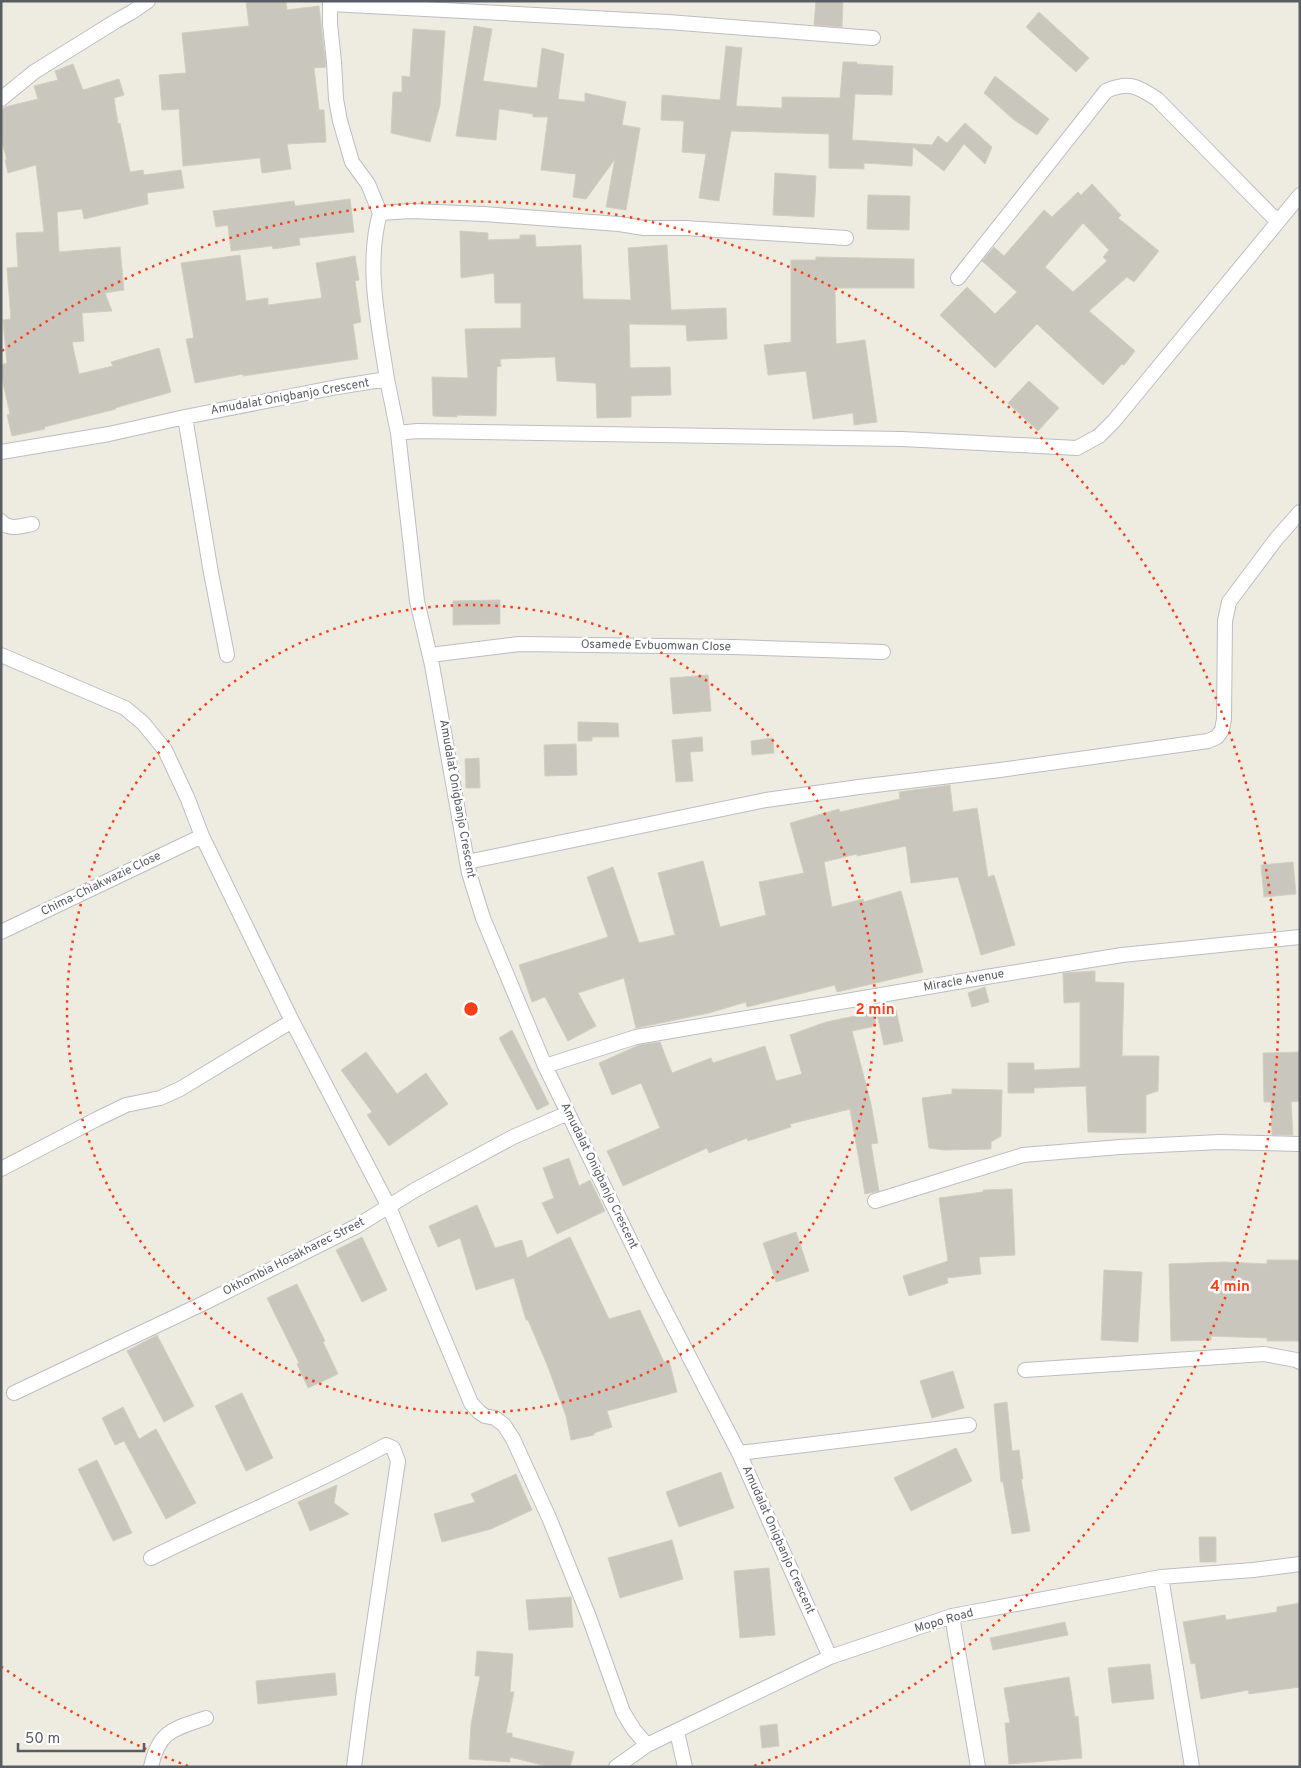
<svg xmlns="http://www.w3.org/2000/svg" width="1301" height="1768" viewBox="0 0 1301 1768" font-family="Overpass,sans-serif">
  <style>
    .building { fill: #c9c6bd; stroke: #d3cebe; fill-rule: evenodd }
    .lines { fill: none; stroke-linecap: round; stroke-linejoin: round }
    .street-casing { stroke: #bbbdc4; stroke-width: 16 }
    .street { stroke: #fff; stroke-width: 14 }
    .ring { fill: none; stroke: #fb3f18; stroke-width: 2.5; stroke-dasharray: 2.5 5 }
    .labels { text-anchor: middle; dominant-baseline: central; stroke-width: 5; stroke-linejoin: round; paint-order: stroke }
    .street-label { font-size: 12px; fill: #595c63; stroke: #fff }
    .centre { fill: #fb3f18; stroke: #fff; stroke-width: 2.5 }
    .ring-label { font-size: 15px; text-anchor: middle; font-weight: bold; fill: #fb3f18; stroke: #fff; stroke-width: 5; stroke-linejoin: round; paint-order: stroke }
  </style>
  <rect width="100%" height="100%" fill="#eeece0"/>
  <path class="building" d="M246,1H286L287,10L319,6L326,67L314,68L319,110H324L326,142L287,144L291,169L262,173L260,158L183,166L179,109L162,110L159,75L186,73L182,33L249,26Z
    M816,1H843L842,27L814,25Z
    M1039,12L1089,58L1076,72L1026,27Z
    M474,26L492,29L483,81L537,88L542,48L564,54L558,99L585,102V93L626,102L622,125L640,128L626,210L606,207L615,159L586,199L573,197L576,174L541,170L548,117H533V114L499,109L496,140L456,136Z
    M413,29L445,31L440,105L430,142L391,133L393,92H402V76L410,77Z
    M726,46L742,48L736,106L782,108V97L840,98L843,62H857V64L893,66L892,95L855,94L852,140L932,145L938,136L947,143L965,123L992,147L985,164L964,144L944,171L913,147L912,166L864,163V169L829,168V134L731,131L719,201L699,198L706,154L682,152L684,121L661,120L662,95L720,100Z
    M73,64L83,90L119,79L124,95L114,98L118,124L120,123L130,172L143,170L144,175L181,170L184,188L147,193L148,204L84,219L82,209L57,212L59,252L120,247L124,290L105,293L112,311L82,313L84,341L72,342L79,374L113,366L111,362L159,348L171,392L115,408L116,409L44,427L45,429L12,436L7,415L10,414L1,374V365L7,363L3,320L11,319L7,268L18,267L16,233L44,232L36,165L8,173L5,160H7L1,139V110L5,107L38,99L34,86L58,80L55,71Z
    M995,76L1049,119L1037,135L1014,120L984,93Z
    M775,173L816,176L814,217L773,215Z
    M1092,184L1121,215L1118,218L1159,251L1134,282L1127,277L1089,311L1135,351L1124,365L1122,364L1103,385L1037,324L995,368L940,315L967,287L995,314L1017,292L982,261L994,247L1004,256L1044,210L1052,217L1078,192L1081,195ZM1083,223L1109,250L1103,257L1107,261L1073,292L1045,267Z
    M868,195L910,196L909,230L867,229Z
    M350,199L354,232L299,238L300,245L273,249L272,246L231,251L228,225L216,227L213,211L294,201L295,206Z
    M460,231L488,233V240L520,239V235H535L536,247L581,245L583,299L631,300L628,248L667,245L671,310L726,308L727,339L687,341L686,325L629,324L630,368L670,367L671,395L631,396V417L597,418L596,383L557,381L555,357L500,359L501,366L497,367L496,416L456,415L457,417L433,416L432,377L468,378L465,329L521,328V303H495L494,273L461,278Z
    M240,255L246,301L268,298V305L322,298L316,263L355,256L359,280L355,281L361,322L353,324L358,359L243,376V374L195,383L186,339L194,338L181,263Z
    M816,257L914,259V288H835L836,344L865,340L877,422L854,425L853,413L813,419L806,371L768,375L764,345L791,342V260H816Z
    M1029,381L1059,408L1038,431L1008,403Z
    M500,600V624L453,625V601Z
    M708,675L711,711L673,714L670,678Z
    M578,722L618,723L619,737H592V741H578Z
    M702,737L703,751L690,752L693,781L676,782L672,740Z
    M773,738L774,753L752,755L751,741Z
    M576,744L577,775L545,776L544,745Z
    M479,758L480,788H466L465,759Z
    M950,785L953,812L977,808L988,877L994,875L1015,945L981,955L958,877L911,883L906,846L857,856V854L824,862L832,907L863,899L864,902L901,891L923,972L837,992L835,985L747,1007L746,1002L709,1013L636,1028L624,978L578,993L596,1026L568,1041L545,997L532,1002L519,965L608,937L587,877L613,867L639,943L675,935L658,873L703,861L720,927L766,915L759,882L804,873L790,823L839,809L840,812L900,799L899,792Z
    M1293,862L1296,894L1264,897L1261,865Z
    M1095,971V982L1124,983L1122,1056H1159L1158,1091L1146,1095V1133L1088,1132L1086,1086L1034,1088V1093H1008V1063H1034V1070L1080,1068V1002L1064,1003L1063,973Z
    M985,987L989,1002L972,1007L968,993Z
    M896,1010L903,1041L884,1045L877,1014Z
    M874,1012L876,1026L852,1031L871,1104L878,1143L871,1144L879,1191L865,1194L850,1109L790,1124L791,1127L748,1141L747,1138L709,1153L707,1148L623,1186L607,1151L660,1128L641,1083L612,1095L599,1063L639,1045L660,1042L672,1073L711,1058L713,1063L765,1046L776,1081L802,1074L790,1035L826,1022Z
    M512,1030L549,1104L537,1110L499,1038Z
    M366,1052L397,1094L426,1073L448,1104L389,1146L367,1115L372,1112L341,1070Z
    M1300,1052V1101L1291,1102L1293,1135H1272L1271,1102H1264L1263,1053Z
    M952,1089L1002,1090L1001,1136L991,1142V1149L944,1150L929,1148L922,1098L952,1094Z
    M569,1158L579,1186L590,1180L605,1211L557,1234L542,1203L554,1198L543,1168Z
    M1012,1189L1015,1255L979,1257L981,1274L947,1278L948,1283L909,1296L903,1276L948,1261L939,1198L983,1192V1190Z
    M477,1205L495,1248L522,1240L527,1258L570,1237L609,1319L640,1310L664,1362L669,1360L677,1392L607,1411L612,1427L594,1433V1435L571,1440L566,1416L548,1367L528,1320H526L514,1278L476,1290L460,1238L438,1247L429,1226Z
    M796,1232L809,1271L776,1282L763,1243Z
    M362,1237L387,1290L362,1302L336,1250Z
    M1267,1260H1300V1341H1267V1338L1211,1336V1340L1171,1341L1169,1264L1224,1262L1267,1264Z
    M1104,1270L1142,1272L1138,1342L1101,1340Z
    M297,1284L325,1341L323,1342L338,1374L308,1388L297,1364L299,1363L267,1298Z
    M157,1335L194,1406L164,1422L127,1351Z
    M953,1371L964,1408L932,1418L920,1381Z
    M242,1393L273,1458L246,1471L215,1406Z
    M1007,1402L1012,1451L1019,1450L1023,1479H1021L1030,1531L1012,1534L1003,1482H1001L994,1404Z
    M123,1407L139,1439L156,1429L196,1503L166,1519L124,1441L115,1445L102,1418Z
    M956,1448L972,1481L911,1511L894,1478Z
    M97,1460L132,1533L113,1541L78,1469Z
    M721,1472L734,1508L679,1527L666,1492Z
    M516,1474L532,1510L491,1529L442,1542L434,1514L475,1502L471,1494Z
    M337,1485L334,1503L349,1514L310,1531L298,1502Z
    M1199,1537H1216V1562H1200Z
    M672,1540L683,1579L620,1598L608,1558Z
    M769,1568L775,1635L740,1638L734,1571Z
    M571,1597L573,1627L529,1630L526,1600Z
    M1300,1603V1687L1249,1694L1248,1690L1201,1699L1195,1663L1191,1664L1183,1622L1225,1615L1226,1620L1277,1612V1607Z
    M1065,1622L1068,1635L993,1650L990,1638Z
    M477,1651L513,1654L510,1692H514L506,1733H512V1737L574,1752L570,1767H550L510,1757V1762L469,1759L471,1725L480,1676H475Z
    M1150,1664L1154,1699L1112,1703L1108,1668Z
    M335,1673L337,1695L258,1704L256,1681Z
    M1069,1677L1075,1717L1078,1716L1082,1758L1009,1764L1005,1723H1010L1004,1688Z
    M777,1724L779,1746L762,1748L760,1726Z"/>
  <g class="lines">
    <g class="street-casing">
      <path id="street" d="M330,1V24L334,62L336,99L340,121L352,162L368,184L380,213
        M330,4L668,22L873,38
        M1,99L34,72L116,21L132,12L148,1
        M958,278L1106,91C1129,81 1137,86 1157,99L1278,222
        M387,379C379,326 365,266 380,213L411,211L484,214L619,224L644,228H685L846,238
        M185,417L211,573L227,655
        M398,433L417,431L902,439L1077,448L1099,436L1114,421L1300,195
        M1,452L109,434L185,417L337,387L387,379L398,433L417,601L432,665L469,873L483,918L545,1066L652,1285L739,1453L830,1657
        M1,521C9,531 21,526 32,524
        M1,655L125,708L143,723L165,750L187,797L202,836L292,1021L389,1207L471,1403L479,1412L485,1416L495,1418L504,1425L513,1439L550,1520L589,1617L623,1712L634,1730L647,1745
        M430,655L519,644L734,647L883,652
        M467,862L766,800L859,787L1000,770L1208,741L1217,737L1222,730L1224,719L1225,621L1229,602L1277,538L1300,512
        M1,932L202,836
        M545,1066L636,1037L986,977L1122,955L1300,937
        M1,1169L97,1119L126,1105L160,1098L180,1089L292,1021
        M875,1201L1023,1155L1120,1147L1219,1142L1300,1144
        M1025,1370L1264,1354L1296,1360L1300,1362
        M14,1393L202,1304L357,1226L415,1190L513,1137L568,1113
        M739,1453L969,1425
        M151,1558C229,1519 310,1487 386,1445L393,1448L398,1461L363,1698L354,1767
        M1161,1577L1192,1767
        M952,1616L978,1767
        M677,1732L685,1767
        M151,1767C159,1730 174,1729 206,1718
        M616,1767L647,1745L830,1657L952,1616L1161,1577L1253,1570L1300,1564"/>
    </g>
    <use href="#street" class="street"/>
  </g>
  <g class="ring">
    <circle cx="471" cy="1009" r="404"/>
    <path d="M188 1766A808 808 0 0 1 2 1667M2 351A808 808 0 1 1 754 1766"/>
  </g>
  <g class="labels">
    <g class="street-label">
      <text transform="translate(290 397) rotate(-10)">Amudalat Onigbanjo Crescent</text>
      <text transform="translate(656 646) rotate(1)">Osamede Evbuomwan Close</text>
      <text transform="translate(457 799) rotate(80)">Amudalat Onigbanjo Crescent</text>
      <text transform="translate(101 884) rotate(-26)">Chima-Chiakwazie Close</text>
      <text transform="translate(964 981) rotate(-10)">Miracle Avenue</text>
      <text transform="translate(599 1176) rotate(64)">Amudalat Onigbanjo Crescent</text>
      <text transform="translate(294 1257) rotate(-27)">Okhombia Hosakharec Street</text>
      <text transform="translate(778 1540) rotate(66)">Amudalat Onigbanjo Crescent</text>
      <text transform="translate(944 1621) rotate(-16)">Mopo Road</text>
    </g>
  </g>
  <circle cx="471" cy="1009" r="8" class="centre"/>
  <g class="ring-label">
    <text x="875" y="1014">2 min</text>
    <text x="1230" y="1291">4 min</text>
  </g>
  <rect width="1301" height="1768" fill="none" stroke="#595c63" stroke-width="5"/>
  <path d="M18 1743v8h126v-8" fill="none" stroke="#595c63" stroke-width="2.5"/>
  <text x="25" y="1743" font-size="15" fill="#595c63" stroke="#ffffff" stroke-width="4" paint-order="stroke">50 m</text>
</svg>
